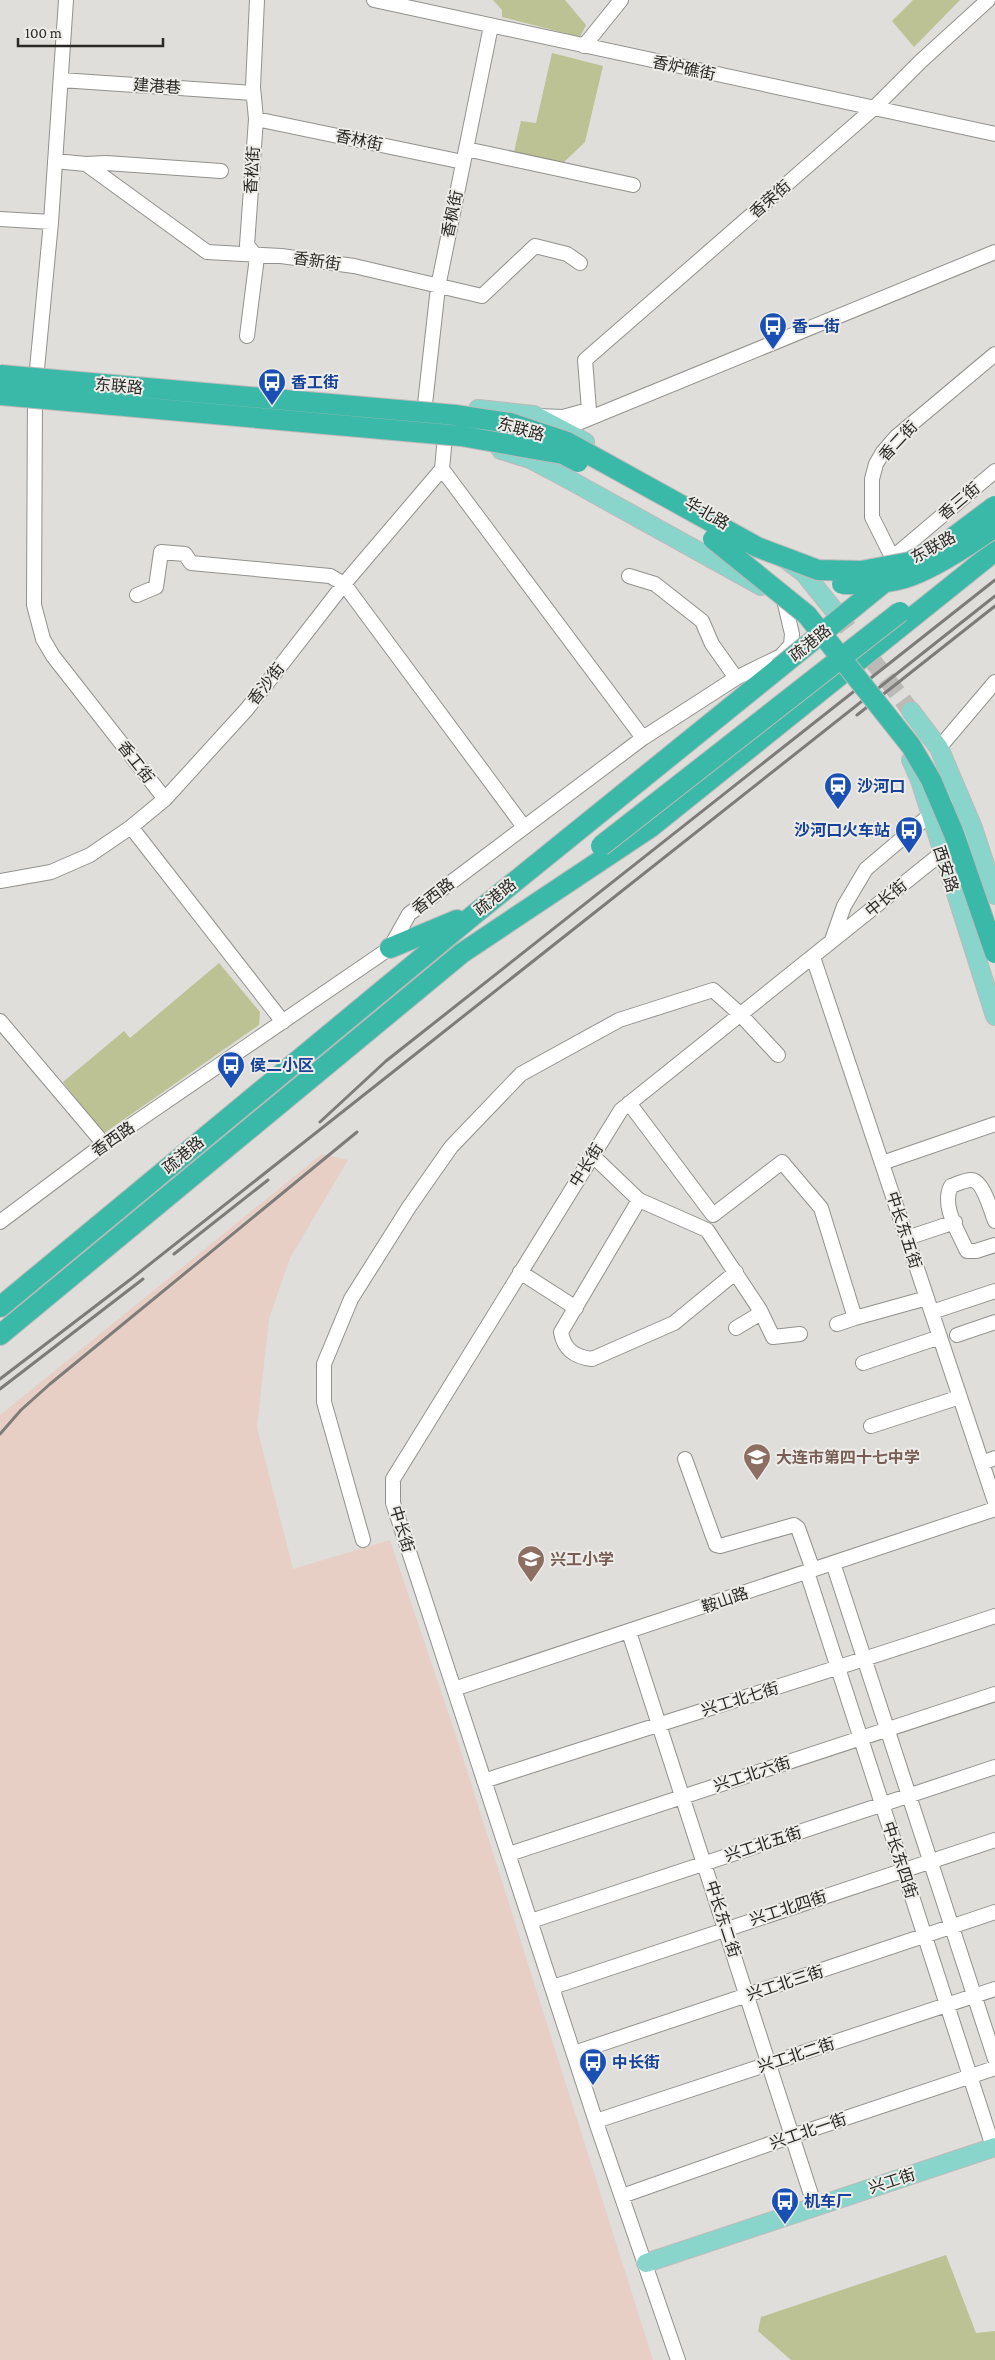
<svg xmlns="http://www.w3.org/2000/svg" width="995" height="2360" viewBox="0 0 995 2360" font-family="'Crimson Pro','Noto Sans SC',serif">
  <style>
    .industrial { fill: #e7cfc6 }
    .green { fill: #bcc293 }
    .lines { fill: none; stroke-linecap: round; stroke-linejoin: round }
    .major-tunnel { stroke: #bbbab6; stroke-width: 18; stroke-dasharray: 18 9; stroke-linecap: butt }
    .minor-casing { stroke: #91918d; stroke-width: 16 }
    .major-casing { stroke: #bbbbba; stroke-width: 20 }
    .highway-casing { stroke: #bbbbba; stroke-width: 22 }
    .minor { stroke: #fff; stroke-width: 14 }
    .major { stroke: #89d5cb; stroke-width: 18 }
    .highway { stroke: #3bb9a8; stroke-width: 20 }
    .rail { stroke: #7d7c79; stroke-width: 3 }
    .highway-bridge-casing { stroke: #bbbbba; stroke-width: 22; stroke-linecap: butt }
    .highway-bridge { stroke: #3bb9a8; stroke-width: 20 }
    .labels { text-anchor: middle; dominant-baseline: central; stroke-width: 4; stroke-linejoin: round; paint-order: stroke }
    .street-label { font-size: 16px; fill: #292927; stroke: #edece8 }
    .transit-label { font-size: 16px; font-weight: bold; fill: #164399; stroke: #edece8; text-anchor: start }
    .education-label { font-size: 16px; font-weight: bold; fill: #785e54; stroke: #edece8; text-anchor: start }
  </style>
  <rect width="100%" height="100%" fill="#dfdeda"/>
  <path class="industrial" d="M322,1154L348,1160L290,1258L269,1319L257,1427L293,1569L390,1540L459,1745L653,2360H0V1415Z"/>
  <path class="green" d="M493,0H565L586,25L580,37L502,17V10Z
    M913,0H960L914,47L892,21Z
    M552,53L603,66L585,142L563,163L514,152L521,121L536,123Z
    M219,963L260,1012L259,1025L103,1134L63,1082L124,1031L130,1038Z
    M946,2255L976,2333L995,2331V2360H791L758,2331L761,2317Z"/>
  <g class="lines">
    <path class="major-tunnel" d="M837,614L911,711"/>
    <g class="minor-casing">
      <path id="minor" d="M66,0L51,222L35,390L34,605L43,639L53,656L165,799
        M374,0L995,134
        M584,46L621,0
        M61,80L253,93
        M256,119L463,162
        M466,149L633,185
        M55,161L86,164L207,252L281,256L354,266L482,296L535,246L567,254L580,263
        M86,164L106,163L221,171
        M0,219L51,222
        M247,336L257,257L247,245L256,119L253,87L257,0
        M425,404L438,287L491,26
        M589,410L585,360L874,108L921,61L988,0
        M538,416L563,417L588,410
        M556,432L995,252
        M442,469L643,738
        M892,557L872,517V479L876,464L883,452L896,437L995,354
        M886,563L995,471
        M629,576L655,584L702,621L712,644L736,678
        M137,595L156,587L161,552L185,554L191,563L330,576L344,584L524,827
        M939,748L995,682
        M131,827L283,1022
        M0,881L51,872L90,855L131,827L165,799L247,709L344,584L442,469L446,426
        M832,940L844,906L866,869L958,791
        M813,957L995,1502
        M0,1021L104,1144
        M629,1103L713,1215L782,1162L821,1208L855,1318L927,1298
        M592,1155L639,1200
        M882,1163L995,1124
        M995,1221C991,1211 983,1180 971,1180C965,1180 957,1184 951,1186C941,1206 958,1231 967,1251H976L995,1245
        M0,1222L104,1144L390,948L409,914L643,738L736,678L781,656L791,645L792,634L784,600
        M907,1238L955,1222
        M520,1272L576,1308
        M736,1272L674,1323L592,1359C575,1357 564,1350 561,1332L639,1200L707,1230L760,1310L756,1316L736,1328
        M760,1310L773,1337L800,1334
        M932,1312L995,1291
        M837,1324L855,1318
        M957,1335L995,1322
        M863,1363L940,1337
        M871,1426L960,1397
        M685,1459L716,1545L720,1546L794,1525L798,1528L813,1570
        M982,1463L995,1458
        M363,1540L324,1402V1364L351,1299L409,1207L451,1147L521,1074L619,1020L713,990L740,1014L778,1055
        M833,1563L995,2059
        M807,1572L993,2147
        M629,1632L815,2207
        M454,1689L995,1509
        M484,1781C654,1725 825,1673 995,1616
        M509,1854L995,1694
        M531,1921L995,1767
        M553,1987L995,1840
        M574,2053L995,1912
        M596,2121L995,1989
        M622,2196L792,2136L995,2068
        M678,2360L598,2128L399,1521L393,1503V1479L621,1110L973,828"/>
    </g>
    <g class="major-casing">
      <path id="major" d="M478,409L534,415L585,442
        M501,450L530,459L568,479L761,586
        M788,561L804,573L837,614
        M911,711L939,748L973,828L995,895
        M911,760L920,780L995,1016
        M646,2263L995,2147"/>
    </g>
    <g class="highway-casing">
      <path id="highway" d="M390,948L457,920
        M0,1307L476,913L779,668
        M0,1335L462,953L651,827L995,551"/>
    </g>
    <use href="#minor" class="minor"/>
    <use href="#major" class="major"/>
    <use href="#highway" class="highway"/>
    <path class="rail" d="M857,715L995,606
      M320,1122L386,1061L995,580
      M174,1254L268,1180
      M0,1379L131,1279L995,596
      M0,1389L143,1279
      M0,1434L21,1410L50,1384L357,1132"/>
    <g class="highway-bridge-casing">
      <path id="highway-bridge" d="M0,375L455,415L510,423L567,442L757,547L818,570L861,571L910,562L947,542L995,506
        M0,395L461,436L563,454L578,462
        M713,539L807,615L911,746L931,780L954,834L995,953
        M842,584C865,584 890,584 911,576C939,565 971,544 995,527
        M779,668L886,581
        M601,846L900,612"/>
    </g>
    <use href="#highway-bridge" class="highway-bridge"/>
  </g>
  <defs>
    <g id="bus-pin" transform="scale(1.4375)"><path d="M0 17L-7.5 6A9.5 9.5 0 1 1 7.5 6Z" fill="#1a4fb4" stroke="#edece8"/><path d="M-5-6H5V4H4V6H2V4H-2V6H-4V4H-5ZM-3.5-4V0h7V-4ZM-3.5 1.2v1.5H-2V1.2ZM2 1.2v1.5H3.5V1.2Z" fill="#fff"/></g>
    <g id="station-pin" transform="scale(1.4375)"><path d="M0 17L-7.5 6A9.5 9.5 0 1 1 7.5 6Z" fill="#1a4fb4" stroke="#edece8"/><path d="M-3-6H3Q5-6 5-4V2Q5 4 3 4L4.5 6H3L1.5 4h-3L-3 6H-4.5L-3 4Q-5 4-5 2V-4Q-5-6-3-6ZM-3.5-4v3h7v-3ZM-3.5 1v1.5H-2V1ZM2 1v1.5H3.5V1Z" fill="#fff"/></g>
    <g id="school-pin" transform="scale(1.4375)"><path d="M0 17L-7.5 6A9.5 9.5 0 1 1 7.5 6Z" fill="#8d6e63" stroke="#edece8"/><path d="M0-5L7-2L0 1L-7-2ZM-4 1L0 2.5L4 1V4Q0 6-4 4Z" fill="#fff"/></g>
  </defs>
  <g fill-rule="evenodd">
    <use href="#bus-pin" x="773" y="326"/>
    <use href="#bus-pin" x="272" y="382"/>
    <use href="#station-pin" x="838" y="786"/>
    <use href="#bus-pin" x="909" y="830"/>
    <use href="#bus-pin" x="231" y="1065"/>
    <use href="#school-pin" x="757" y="1457"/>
    <use href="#school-pin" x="531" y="1559"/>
    <use href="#bus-pin" x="593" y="2062"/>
    <use href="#bus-pin" x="785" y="2201"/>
  </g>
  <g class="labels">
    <g class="street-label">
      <text transform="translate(684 68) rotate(12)">香炉礁街</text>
      <text transform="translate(157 86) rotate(4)">建港巷</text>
      <text transform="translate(359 140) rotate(12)">香林街</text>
      <text transform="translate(252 170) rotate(-86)">香松街</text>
      <text transform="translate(770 199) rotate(-41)">香荣街</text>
      <text transform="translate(452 214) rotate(-78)">香枫街</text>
      <text transform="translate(317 261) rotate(8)">香新街</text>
      <text transform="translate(119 386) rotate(5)">东联路</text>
      <text transform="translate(521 429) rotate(15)">东联路</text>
      <text transform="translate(898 441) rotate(-47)">香二街</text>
      <text transform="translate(959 501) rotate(-40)">香三街</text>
      <text transform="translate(707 513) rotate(30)">华北路</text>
      <text transform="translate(933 547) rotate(-29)">东联路</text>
      <text transform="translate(810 643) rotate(-39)">疏港路</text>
      <text transform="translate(266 684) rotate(-52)">香沙街</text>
      <text transform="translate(136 762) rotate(52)">香工街</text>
      <text transform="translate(946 869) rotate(72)">西安路</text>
      <text transform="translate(433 896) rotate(-38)">香西路</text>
      <text transform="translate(495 897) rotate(-39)">疏港路</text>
      <text transform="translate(886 898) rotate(-39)">中长街</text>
      <text transform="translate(113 1139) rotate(-35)">香西路</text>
      <text transform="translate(183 1155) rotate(-40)">疏港路</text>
      <text transform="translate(586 1165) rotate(-58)">中长街</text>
      <text transform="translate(904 1230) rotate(72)">中长东五街</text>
      <text transform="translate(402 1529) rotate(73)">中长街</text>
      <text transform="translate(725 1600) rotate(-19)">鞍山路</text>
      <text transform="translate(740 1699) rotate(-17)">兴工北七街</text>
      <text transform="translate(752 1774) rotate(-18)">兴工北六街</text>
      <text transform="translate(763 1844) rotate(-18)">兴工北五街</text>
      <text transform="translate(900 1860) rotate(72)">中长东四街</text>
      <text transform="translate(788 1908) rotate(-18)">兴工北四街</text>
      <text transform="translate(723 1919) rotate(72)">中长东二街</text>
      <text transform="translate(785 1983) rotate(-18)">兴工北三街</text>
      <text transform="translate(796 2055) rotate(-18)">兴工北二街</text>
      <text transform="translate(808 2131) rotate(-19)">兴工北一街</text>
      <text transform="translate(892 2181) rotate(-18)">兴工街</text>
    </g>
    <g class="transit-label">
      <text x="792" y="326">香一街</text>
      <text x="291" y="382">香工街</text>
      <text x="857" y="786">沙河口</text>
      <text x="890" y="830" text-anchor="end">沙河口火车站</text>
      <text x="250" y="1065">侯二小区</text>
      <text x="612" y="2062">中长街</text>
      <text x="804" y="2201">机车厂</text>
    </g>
    <g class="education-label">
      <text x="776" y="1457">大连市第四十七中学</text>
      <text x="550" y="1559">兴工小学</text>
    </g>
  </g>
  <path d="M18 38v8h145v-8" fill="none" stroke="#292927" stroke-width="2.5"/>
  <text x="25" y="38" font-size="15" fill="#292927" stroke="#edece8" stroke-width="4" paint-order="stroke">100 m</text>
</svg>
